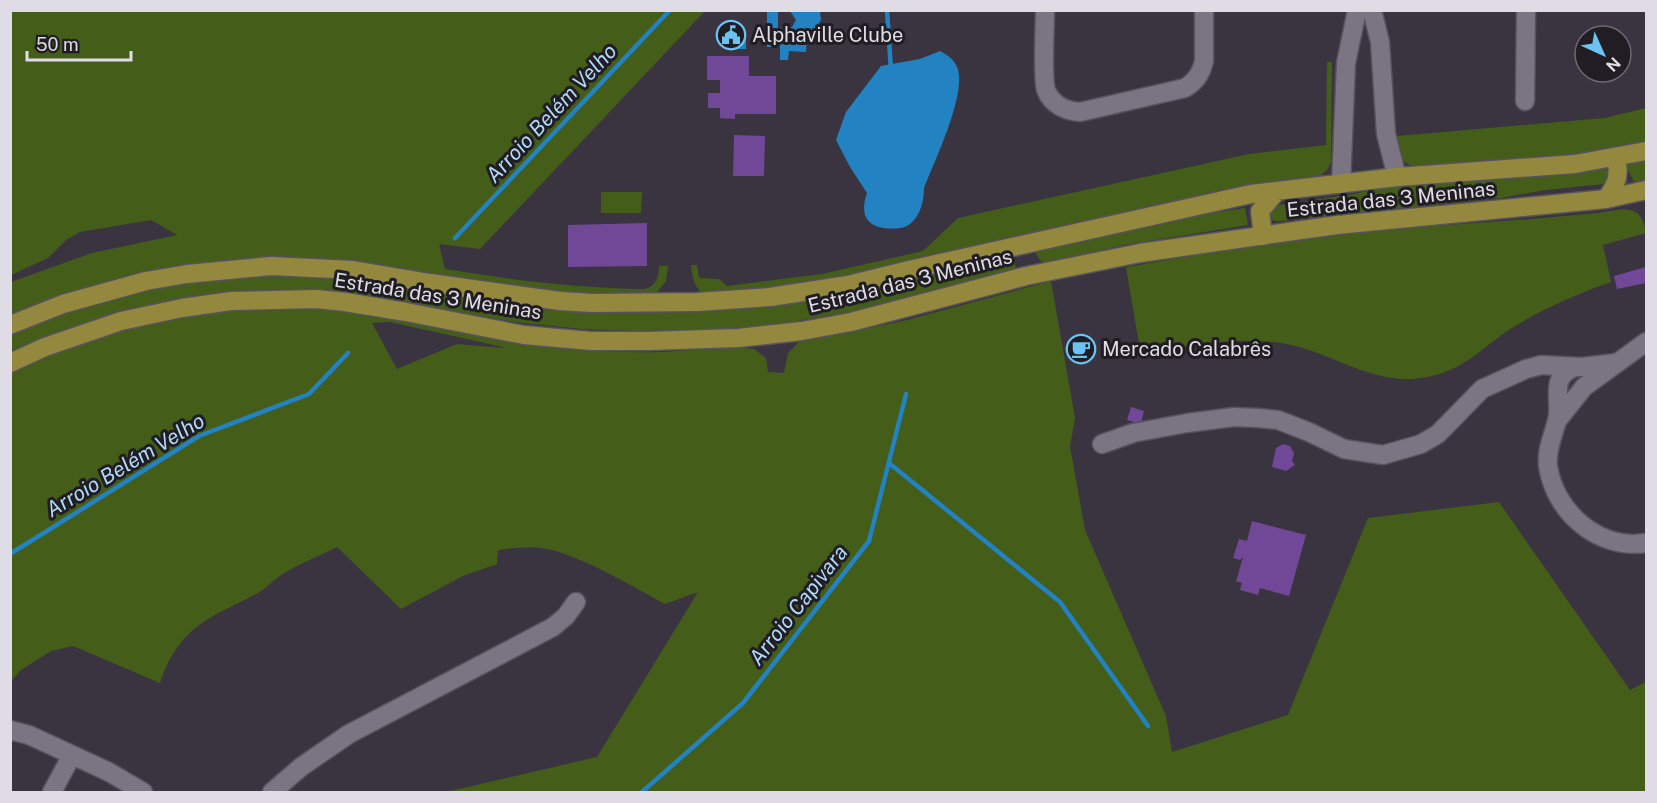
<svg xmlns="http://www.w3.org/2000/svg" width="1657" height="803" viewBox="0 0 1657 803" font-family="'Public Sans',sans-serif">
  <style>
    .green { fill: #445d19; fill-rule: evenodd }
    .water { fill: #2282c2 }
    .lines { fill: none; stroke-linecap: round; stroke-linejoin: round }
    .stream { stroke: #2282c2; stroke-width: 4.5 }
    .building { fill: #714898 }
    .minor-casing { stroke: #57525d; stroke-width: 21 }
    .major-casing { stroke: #57525d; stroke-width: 21 }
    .minor { stroke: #7b7483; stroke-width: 18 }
    .major { stroke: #94883f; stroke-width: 18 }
    .labels { text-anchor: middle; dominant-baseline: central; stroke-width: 6; stroke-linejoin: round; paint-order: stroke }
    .poi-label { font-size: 20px; fill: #e0dce5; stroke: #201d23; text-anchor: start }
    .street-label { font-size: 20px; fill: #e0dce5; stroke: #201d23 }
    .water-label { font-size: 21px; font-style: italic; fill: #b0d9fb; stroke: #201d23 }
  </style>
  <rect width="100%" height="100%" fill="#3a3441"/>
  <path class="green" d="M11,11H705L480,249L439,244L445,269C512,280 577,288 645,289C656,286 659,277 659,266H668L666,281L655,295L600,298L446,279L375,265L292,258L11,317V282L92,253L177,235L151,220L80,232L66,240L48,258L11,275Z
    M1327,62H1332L1331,162L1327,170L1320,176L1242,187L807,286L703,294C694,286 692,277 691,265H697L699,278L719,279L727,286L822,274L923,251L958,218L1249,154L1326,145Z
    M1646,108V142C1574,160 1489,161 1415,167C1399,162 1397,151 1397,136L1605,118Z
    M1641,161H1646V180L1634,182L1628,170L1627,163Z
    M1604,167L1610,174L1607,183L1604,184L1546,190L1500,198L1281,221H1274L1269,217L1268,211L1273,206L1353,194L1408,182Z
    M601,192H642L641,213H601Z
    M1245,208L1248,225L1124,245L1047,263L1041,261L1036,254L1037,250L1184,217Z
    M1623,209C1639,210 1644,218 1646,233L1603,245L1611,282C1577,294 1542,309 1512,328C1478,350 1465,371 1422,378C1372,386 1329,350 1281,343C1234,336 1187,346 1141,356L1126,267L1208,253L1379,230L1543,218L1597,213Z
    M1013,254L1016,269L845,313L784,323L718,330L639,331L582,329L523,323L370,299L274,293L11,355V333L72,308L155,286L270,273L344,276L561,309L678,312L735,308Z
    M1051,281L1075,418L1070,446L1085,530L1166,716L1172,752L1288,715L1368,518L1499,502L1630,690L1646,682V792H446L597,757L698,592L665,604C633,587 574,551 540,548C526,547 512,548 498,550L497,564L463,576L401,609L337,547C320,556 300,563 283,574C274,579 267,588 258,593C209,619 180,625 160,683L73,646L51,651L21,670L11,681V370C113,323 233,296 346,309C391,315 440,325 484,334C504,338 521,344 542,346C581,350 620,353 659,352C689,351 725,345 754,349L766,358L768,372L784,373L788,353L799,342L903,321ZM390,322L503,347V348L457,344L397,369L372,323Z"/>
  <path class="water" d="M767,11H778V47H767Z
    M790,11H820L821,20L807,40L806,52L789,51L788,60H780V28L792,27L796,20Z
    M738,31H746V49H729L731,37Z
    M940,51C947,55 954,59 957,67C968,92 934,162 924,188C924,202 920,218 907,226C901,229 890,229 884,228C863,225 861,210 867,193L850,167L836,140L846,112L881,66L920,59Z"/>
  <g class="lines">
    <path class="stream" d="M887,10L891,70
      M455,238L670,10
      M889,463L1060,602L1148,726
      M10,554L199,436L309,394L348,353
      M642,792L743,703L869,541L906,394"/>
  </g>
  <path class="building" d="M707,56H749V76H776V114H735V119L720,118V108H708V93H720V80H707Z
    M734,135L765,136L764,176H733Z
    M647,223V266L568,267V225Z
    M1646,267V283L1617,289L1614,276Z
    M1131,407L1144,411L1141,424L1127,420Z
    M1283,444L1290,446L1294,453L1292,461L1295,465L1286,471L1272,467L1276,448Z
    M1252,521L1306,535L1289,596L1260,588L1258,595L1240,590L1242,583L1236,581L1243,557L1240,560L1233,558L1239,539L1247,541Z"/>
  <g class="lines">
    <g class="minor-casing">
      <path id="minor" d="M1045,10C1045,27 1042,77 1046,90C1052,105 1066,111 1080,112L1185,88C1196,81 1201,74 1204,61V10
        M1372,10L1380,42L1386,134L1397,177
        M1525,101L1526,10
        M1341,184L1346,63L1357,10
        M1573,368C1551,377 1560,396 1558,416C1555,432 1546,448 1548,466C1555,513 1599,550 1646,543
        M1557,421L1584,387L1646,342
        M1102,444L1133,433L1187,423L1234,417L1258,418L1278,420L1309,432L1344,449L1383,455L1421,444L1438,434L1482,389L1526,369L1541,365L1582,367L1616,363
        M10,730L29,735L109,772L143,792
        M52,792L72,755
        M272,792L301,767L349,734L553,627L566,616L576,602"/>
    </g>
    <g class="major-casing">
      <path id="major" d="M1606,199C1617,184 1620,175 1616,157
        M1263,236L1260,211L1277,191
        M10,325L63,304L146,281L187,274L271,266L353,270L430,283L560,301L591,303L697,302L770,297L848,285L909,270L1251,194L1397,177L1575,164L1646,151
        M10,363L45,347L121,321L182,308L231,301L316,299L345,302L406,312L524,335L591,341H648L738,338L802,331L851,322L1026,276L1140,253L1337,225L1606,199L1646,190"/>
    </g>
    <use href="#minor" class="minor"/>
    <use href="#major" class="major"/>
  </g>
  <defs>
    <g id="civic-ring" transform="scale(1.5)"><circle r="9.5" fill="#201d23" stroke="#6cc2f3" stroke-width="1.5"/><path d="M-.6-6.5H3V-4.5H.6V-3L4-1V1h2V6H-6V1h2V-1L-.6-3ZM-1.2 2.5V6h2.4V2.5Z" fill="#6cc2f3"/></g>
    <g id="cafe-ring" transform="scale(1.5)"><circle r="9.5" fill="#201d23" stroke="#6cc2f3" stroke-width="1.5"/><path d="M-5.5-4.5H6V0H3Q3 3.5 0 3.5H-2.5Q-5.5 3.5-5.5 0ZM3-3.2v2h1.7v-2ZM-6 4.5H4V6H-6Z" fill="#6cc2f3"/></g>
  </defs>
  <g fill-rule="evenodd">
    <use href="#civic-ring" x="731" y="35"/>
    <use href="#cafe-ring" x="1081" y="349"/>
  </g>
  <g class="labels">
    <g class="poi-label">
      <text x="752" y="35">Alphaville Clube</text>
      <text x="1102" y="349">Mercado Calabrês</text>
    </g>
    <g class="street-label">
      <text transform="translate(1391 199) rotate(-6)">Estrada das 3 Meninas</text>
      <text transform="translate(910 281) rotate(-14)">Estrada das 3 Meninas</text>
      <text transform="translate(438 296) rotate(9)">Estrada das 3 Meninas</text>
    </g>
    <g class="water-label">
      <text transform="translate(551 113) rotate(-47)">Arroio Belém Velho</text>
      <text transform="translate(125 465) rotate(-31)">Arroio Belém Velho</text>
      <text transform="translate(798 605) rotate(-52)">Arroio Capivara</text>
    </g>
  </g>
  <rect width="1657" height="803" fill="none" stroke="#e0dce5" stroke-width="24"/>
  <g transform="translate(1603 54) rotate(135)"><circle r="28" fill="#201d23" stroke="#6d6971" stroke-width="1.5"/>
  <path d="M0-4.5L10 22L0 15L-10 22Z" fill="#6cc2f3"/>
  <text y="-9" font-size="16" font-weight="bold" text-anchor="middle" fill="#e0dce5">N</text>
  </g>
  <path d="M27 51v9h104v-9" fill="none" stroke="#e0dce5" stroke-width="3"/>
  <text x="36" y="51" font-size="18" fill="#e0dce5" stroke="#201d23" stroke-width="4.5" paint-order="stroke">50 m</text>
</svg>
